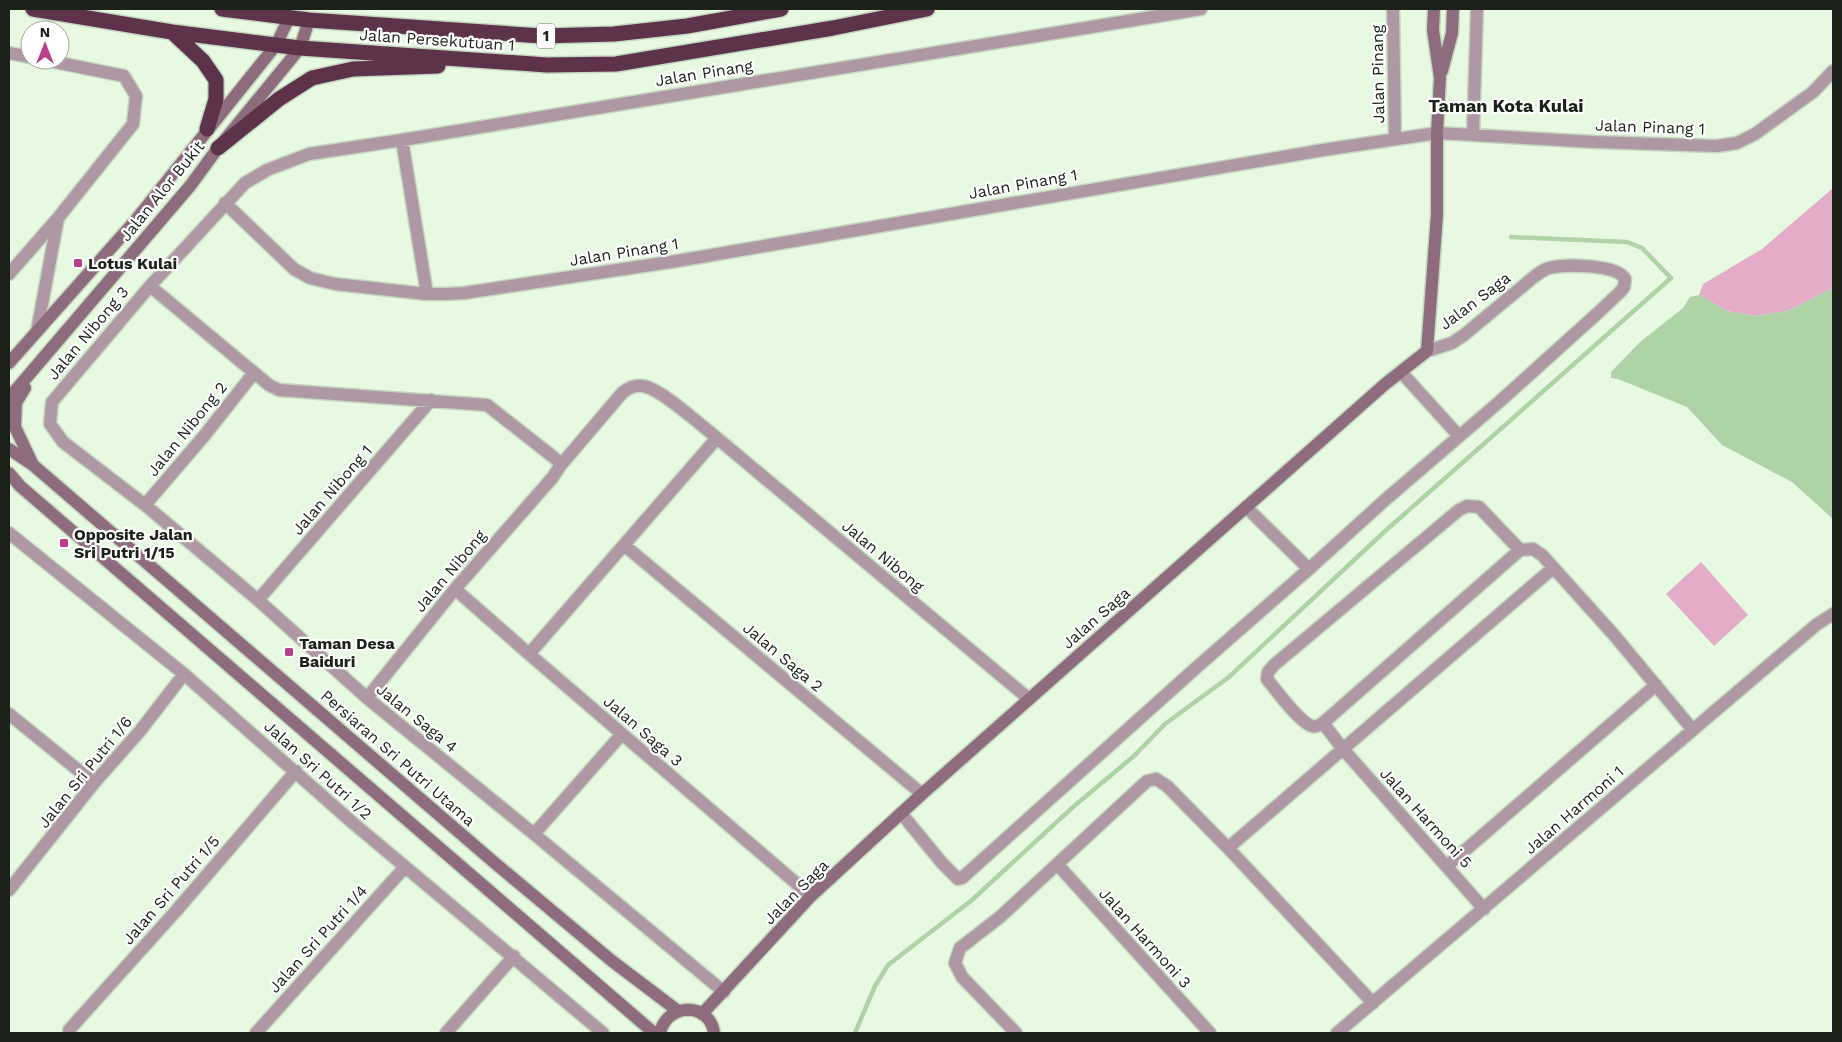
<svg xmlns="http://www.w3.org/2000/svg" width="1842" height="1042" viewBox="0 0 1842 1042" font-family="'Work Sans',sans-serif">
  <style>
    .green { fill: #e3adca }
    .water { fill: #aed3a4 }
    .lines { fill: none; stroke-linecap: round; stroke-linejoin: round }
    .stream { stroke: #aed3a4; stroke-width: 4.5 }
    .street-casing { stroke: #c6d7c1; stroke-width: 15 }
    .secondary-casing { stroke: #c6d7c1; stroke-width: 15 }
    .highway-casing { stroke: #c6d7c1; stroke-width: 18 }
    .street { stroke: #b097a4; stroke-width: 12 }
    .secondary { stroke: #8e6c7e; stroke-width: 12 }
    .highway { stroke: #5f324c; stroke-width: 15 }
    .poi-dot { fill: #bb3e8d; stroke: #fff; stroke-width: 2 }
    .labels { text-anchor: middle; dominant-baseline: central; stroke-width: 4.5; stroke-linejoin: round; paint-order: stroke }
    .shield { fill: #fff; stroke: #5f645e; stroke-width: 1 }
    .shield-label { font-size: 15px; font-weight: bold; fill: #1b2119 }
    .street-label { font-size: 16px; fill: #1b2119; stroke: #fff }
    .poi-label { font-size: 16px; font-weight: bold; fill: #1b2119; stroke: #fff; text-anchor: start }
    .neighbourhood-label { font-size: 18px; font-weight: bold; fill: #1b2119; stroke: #fff }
  </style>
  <rect width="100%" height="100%" fill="#e7fae1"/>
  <path class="green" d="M1833,188V288L1788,311L1756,316L1727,311L1699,295L1703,284L1762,249Z
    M1701,562L1748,615L1714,646L1666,594Z"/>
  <path class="water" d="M1833,288V519L1792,482L1722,445L1687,407L1618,379L1611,378V372L1640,342L1683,308L1690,297L1699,295L1727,311L1756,316L1788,311Z"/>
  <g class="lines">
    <path class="stream" d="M855,1033L875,986L888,965L972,900L1073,807L1134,756L1165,724L1229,677L1383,533L1671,278L1642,248L1627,242L1511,237"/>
    <g class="street-casing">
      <path id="street" d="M1393,9L1395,139
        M9,53L30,57
        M1473,134L1477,9
        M402,140L427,294
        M225,203L294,269L310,278L335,284L427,294H446L464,293L677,261L1323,150L1437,133L1595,142L1717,146L1737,143L1755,134L1813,92L1833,71
        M9,274L58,218L133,124L136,96L124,76L45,60
        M150,286L269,385L279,390L293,391L487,405L552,456L558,461L560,466
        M37,331L58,218
        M1401,372L1459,436
        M145,505L204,436L253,374
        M1246,507L1309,569L1385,500L1498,403L1600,311L1621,291L1624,287L1625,279C1618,264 1564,264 1549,268C1544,269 1540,273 1535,276L1464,335L1452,343L1427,351
        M9,533L184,674L353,823L603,1033
        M624,545L922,794
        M455,589L529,654L811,896
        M258,600L431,400
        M529,654L717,438
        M367,698L455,589L553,477L560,466L623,392C629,388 634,385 642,386C658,387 691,417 705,428L1029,699
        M9,714L94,783
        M1323,723L1520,550
        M901,813L942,863L958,879L962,878L1197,667L1309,569
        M534,834L622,734
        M1228,848L1553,568
        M1057,864L1210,1033
        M1447,866L1656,685
        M9,890L94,783L140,731L184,674
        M1484,909L1343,749L1323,723C1319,725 1316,728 1312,726C1300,723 1275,689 1267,679L1268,672L1274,665L1459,510L1467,506L1479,507L1520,550L1533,549L1542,555L1614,635L1693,730
        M724,992L534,834L367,698L258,600L145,505L63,442L50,424L52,402L150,286L245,183L267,170L309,154L402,140L1201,9
        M69,1030L176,911L296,771
        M256,1033L405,867
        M446,1033L514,956
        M1016,1033L962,977L955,963L960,948L1000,917L1147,781L1156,779L1167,786L1228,848L1373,1003
        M1337,1033L1816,625L1833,614"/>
    </g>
    <g class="secondary-casing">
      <path id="secondary" d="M1442,71L1452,33L1453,9
        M9,363L135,221L276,45L289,18
        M25,388L16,403L15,427L33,465
        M9,398L190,186L218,148L300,48L309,20
        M9,449L33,465L496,864L612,961L678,1011
        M9,473L20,486L654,1033
        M702,1014L811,896L922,794L1384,385L1427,351L1437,214V133L1440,78L1433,30L1434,9
        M660,1033C667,1002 710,1002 714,1033"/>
    </g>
    <g class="highway-casing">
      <path id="highway" d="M33,9L172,32L300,48L547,65L616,64L833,28L927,9
        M222,9L309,20L542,36L614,34L687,26L781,9
        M172,32L203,61L216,80V99L207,129
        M218,148L279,99L312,78L353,69L438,66"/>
    </g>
    <use href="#street" class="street"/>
    <use href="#secondary" class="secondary"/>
    <use href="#highway" class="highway"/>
  </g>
  <g class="poi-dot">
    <rect x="73" y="258" width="10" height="10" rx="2.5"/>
    <rect x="59" y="538" width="10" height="10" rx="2.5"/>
    <rect x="284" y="647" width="10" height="10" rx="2.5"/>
  </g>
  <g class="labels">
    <rect class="shield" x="537" y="23.5" width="18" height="25" rx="4"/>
    <g class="shield-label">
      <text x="546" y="36">1</text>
    </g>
    <g class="street-label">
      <text transform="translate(437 40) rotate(4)">Jalan Persekutuan 1</text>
      <text transform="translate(704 73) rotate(-9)">Jalan Pinang</text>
      <text transform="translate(1378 74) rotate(-91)">Jalan Pinang</text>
      <text transform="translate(1650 127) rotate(2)">Jalan Pinang 1</text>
      <text transform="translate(1023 184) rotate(-10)">Jalan Pinang 1</text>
      <text transform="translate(162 191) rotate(-51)">Jalan Alor Bukit</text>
      <text transform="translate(624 252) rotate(-9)">Jalan Pinang 1</text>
      <text transform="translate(1475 301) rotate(-37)">Jalan Saga</text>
      <text transform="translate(88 333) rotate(-50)">Jalan Nibong 3</text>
      <text transform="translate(187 429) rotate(-51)">Jalan Nibong 2</text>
      <text transform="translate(332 490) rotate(-49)">Jalan Nibong 1</text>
      <text transform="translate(883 556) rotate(40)">Jalan Nibong</text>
      <text transform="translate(450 571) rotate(-50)">Jalan Nibong</text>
      <text transform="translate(1096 618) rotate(-41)">Jalan Saga</text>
      <text transform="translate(783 657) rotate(40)">Jalan Saga 2</text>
      <text transform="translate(417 718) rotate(39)">Jalan Saga 4</text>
      <text transform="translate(643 731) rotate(41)">Jalan Saga 3</text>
      <text transform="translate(398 758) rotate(41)">Persiaran Sri Putri Utama</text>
      <text transform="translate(318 770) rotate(42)">Jalan Sri Putri 1/2</text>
      <text transform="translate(85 772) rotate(-51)">Jalan Sri Putri 1/6</text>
      <text transform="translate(1574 810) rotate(-41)">Jalan Harmoni 1</text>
      <text transform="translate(1426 818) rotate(48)">Jalan Harmoni 5</text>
      <text transform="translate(171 890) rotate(-49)">Jalan Sri Putri 1/5</text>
      <text transform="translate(796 892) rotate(-45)">Jalan Saga</text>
      <text transform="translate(1145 938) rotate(48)">Jalan Harmoni 3</text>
      <text transform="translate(318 939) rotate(-48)">Jalan Sri Putri 1/4</text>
    </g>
    <g class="poi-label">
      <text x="88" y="263">Lotus Kulai</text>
      <text x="74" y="534">Opposite Jalan<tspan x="74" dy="18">Sri Putri 1/15</tspan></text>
      <text x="299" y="643">Taman Desa<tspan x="299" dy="18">Baiduri</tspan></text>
    </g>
    <g class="neighbourhood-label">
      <text x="1506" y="105">Taman Kota Kulai</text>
    </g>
  </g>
  <rect width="1842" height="1042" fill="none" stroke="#1b2119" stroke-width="20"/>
  <g transform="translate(45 45)"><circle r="24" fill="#ffffff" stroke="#a4a6a3"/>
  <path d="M0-4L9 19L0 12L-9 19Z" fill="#bb3e8d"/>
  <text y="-8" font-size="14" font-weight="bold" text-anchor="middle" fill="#1b2119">N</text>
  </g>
</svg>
